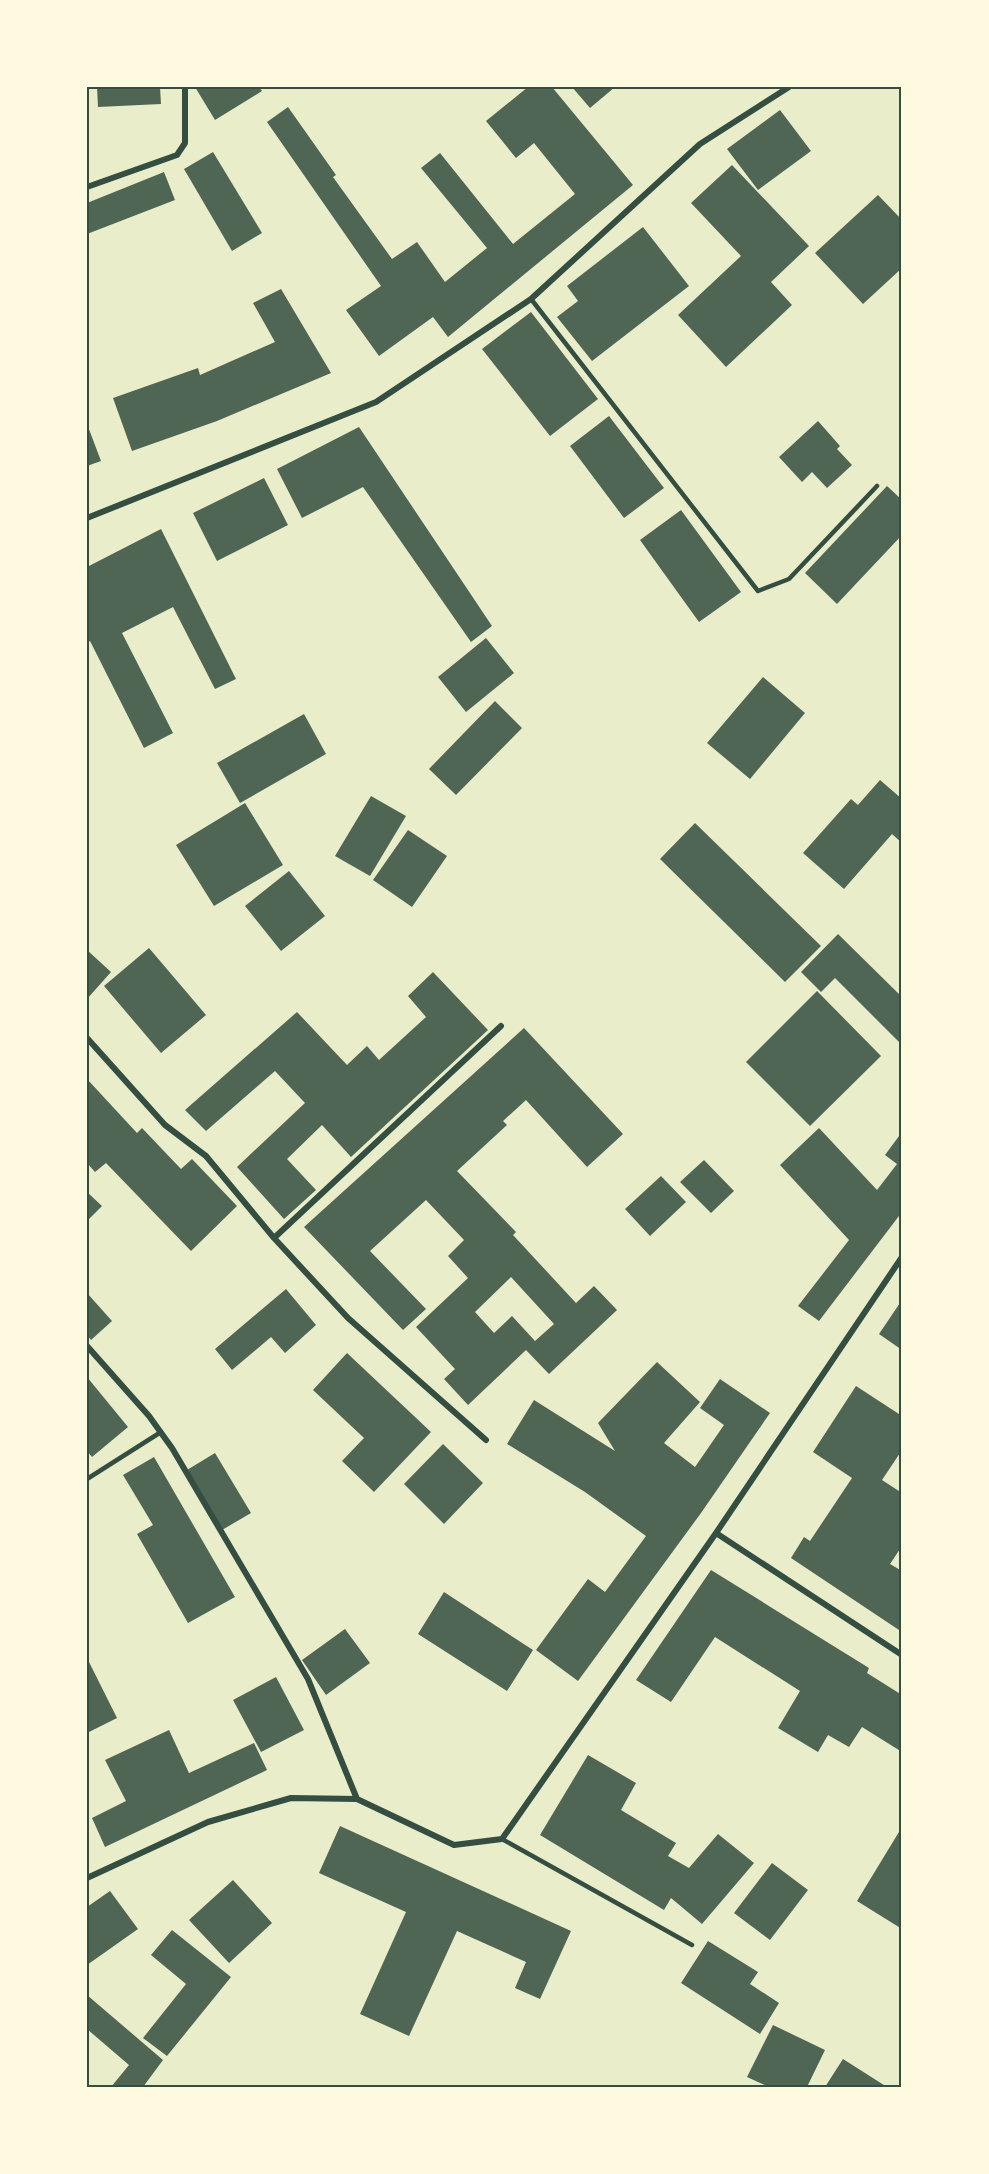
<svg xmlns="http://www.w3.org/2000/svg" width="989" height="2174" viewBox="0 0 989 2174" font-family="'Public Sans',sans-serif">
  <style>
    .building { fill: #4f6655; fill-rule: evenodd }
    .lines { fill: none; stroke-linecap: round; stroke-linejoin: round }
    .service { stroke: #344e41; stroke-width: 4.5 }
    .minor { stroke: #344e41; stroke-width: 6 }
    .neatline { fill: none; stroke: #344e41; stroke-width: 2 }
  </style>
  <rect width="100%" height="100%" fill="#e9edc9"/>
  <path class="building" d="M97,87H160L161,104L98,107Z
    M195,87H259L262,91L215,120Z
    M528,87H552L633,185L448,337L433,317L379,356L346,310L381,286L267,122L288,107L336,175L333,177L392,259L417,242L445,282L487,248L421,168L440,153L513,244L575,194L534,143L516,158L486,121Z
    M572,87H615L590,108Z
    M780,110L811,151L758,190L727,149Z
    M213,152L262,233L232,251L184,169Z
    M732,165L809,246L771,282L792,305L726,367L678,315L741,256L691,203Z
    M164,172L175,200L87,234V203Z
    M878,195L902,220V268L863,304L815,253Z
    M643,227L689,286L592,361L557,317L578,301L567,286Z
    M281,289L331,373L217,421L132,451L113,398L198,368L200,375L275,342L253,303Z
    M531,312L598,399L550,436L482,349Z
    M609,416L664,488L624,518L570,446Z
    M818,421L840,446L837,449L852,465L827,488L812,472L802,482L779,457Z
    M87,424L101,461L87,466Z
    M359,427L492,626L471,642L363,487L302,518L277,469Z
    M264,478L288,525L217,561L193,513Z
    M887,486L902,500V535L837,604L805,573Z
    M681,510L741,592L699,622L640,540Z
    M161,529L236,679L215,689L173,607L122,633L173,733L144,748L90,641L87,643V567Z
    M486,638L514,673L466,712L438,677Z
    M763,677L805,713L750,779L707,743Z
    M495,701L522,728L456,795L429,769Z
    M304,714L326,754L240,803L217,763Z
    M880,780L902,799V843L892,834L844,889L803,853L851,799L858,805Z
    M371,796L406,816L370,876L335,856Z
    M245,803L283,865L214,906L176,845Z
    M695,823L821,946L785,982L660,859Z
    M408,830L447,856L412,907L373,880Z
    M289,871L325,916L281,951L245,906Z
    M838,934L902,997V1045L835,978L821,992L801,972Z
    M149,948L206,1015L161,1053L104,986Z
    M87,950L111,972L87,999Z
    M433,972L488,1030L351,1157L322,1125L287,1159L316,1190L284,1219L237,1167L305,1103L275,1071L206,1131L185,1110L297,1012L347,1065L367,1046L379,1060L426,1017L408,996Z
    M817,991L881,1056L810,1126L746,1062Z
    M524,1028L623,1134L587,1167L526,1100L503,1121L507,1125L457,1171L516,1232L513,1235L576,1303L594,1286L617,1310L549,1374L526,1350L468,1405L444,1379L455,1369L416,1327L468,1278L448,1256L464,1240L426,1200L370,1251L426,1309L403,1330L304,1227ZM511,1277L554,1324L535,1341L512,1316L494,1333L475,1312Z
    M87,1079L137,1133L142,1128L181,1169L192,1159L237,1206L191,1251L106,1163L95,1172L87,1163Z
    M819,1128L877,1190L897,1164L885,1155L902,1132V1212L819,1321L798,1306L849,1240L780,1165Z
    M704,1160L734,1191L711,1213L680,1182Z
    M661,1176L686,1202L650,1236L625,1209Z
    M87,1192L102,1206L87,1221Z
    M286,1289L316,1325L285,1353L271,1337L232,1370L215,1349Z
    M87,1293L112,1321L91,1340L87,1335Z
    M902,1300V1350L879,1334Z
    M347,1353L431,1432L374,1492L342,1461L364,1438L313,1390Z
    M657,1362L700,1402L664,1443L695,1467L724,1425L700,1408L720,1379L770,1413L701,1513L578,1681L536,1650L588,1579L605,1592L646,1536L585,1492L507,1444L534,1400L615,1451L598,1423Z
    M87,1377L128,1427L92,1457L87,1451Z
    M856,1386L902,1416V1450L882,1480L902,1493V1546L890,1564L902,1571V1632L791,1558L804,1537L810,1541L852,1478L813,1452Z
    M443,1444L483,1483L444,1524L404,1484Z
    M215,1453L251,1513L222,1530L187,1470Z
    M154,1457L235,1597L188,1623L137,1534L153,1525L123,1475Z
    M711,1570L869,1668L867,1673L902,1695V1752L862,1727L849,1747L828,1735L818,1752L778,1728L800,1691L715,1637L671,1702L636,1680Z
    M444,1592L533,1650L507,1691L418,1634Z
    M345,1629L370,1663L326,1695L302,1660Z
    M87,1658L117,1718L87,1733Z
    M276,1677L304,1730L261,1752L233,1700Z
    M169,1730L189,1773L254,1743L267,1770L105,1847L92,1818L126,1801L105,1760Z
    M588,1755L636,1783L621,1810L676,1843L668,1856L689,1868L718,1834L754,1863L702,1924L671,1898L664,1910L540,1835Z
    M340,1826L571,1931L540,1999L515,1988L526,1962L457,1931L409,2036L360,2014L406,1912L319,1873Z
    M902,1827L901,1891L902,1929L857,1901Z
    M772,1863L808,1890L770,1940L734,1913Z
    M233,1880L272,1923L229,1963L189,1920Z
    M110,1891L138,1929L87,1965V1907Z
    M172,1930L231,1977L167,2056L143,2038L186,1984L151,1955Z
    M708,1941L758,1972L750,1984L779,2003L760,2034L681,1983Z
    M87,1995L163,2060L143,2087H111L129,2065L87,2029Z
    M773,2025L825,2050L807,2087H769L747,2077Z
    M843,2059L887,2087H825Z"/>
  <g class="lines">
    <path class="service" d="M531,299L758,591L789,579L877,486
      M87,1479L161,1432
      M502,1839L692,1945"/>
    <path class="minor" d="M87,187L177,155L185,143V87
      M87,518L376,402L531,299L700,144L789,87
      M87,1038L165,1125L206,1156L274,1238L348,1318L486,1440
      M274,1238L501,1026
      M87,1346L149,1416L172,1448L308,1679L357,1799
      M716,1533L902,1655
      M87,1878L208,1822L291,1798L357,1799L454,1845L502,1839L716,1533L902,1257"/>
  </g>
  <rect width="989" height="2174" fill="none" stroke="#fefae0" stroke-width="177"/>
  <rect x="88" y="88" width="812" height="1998" class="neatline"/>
</svg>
